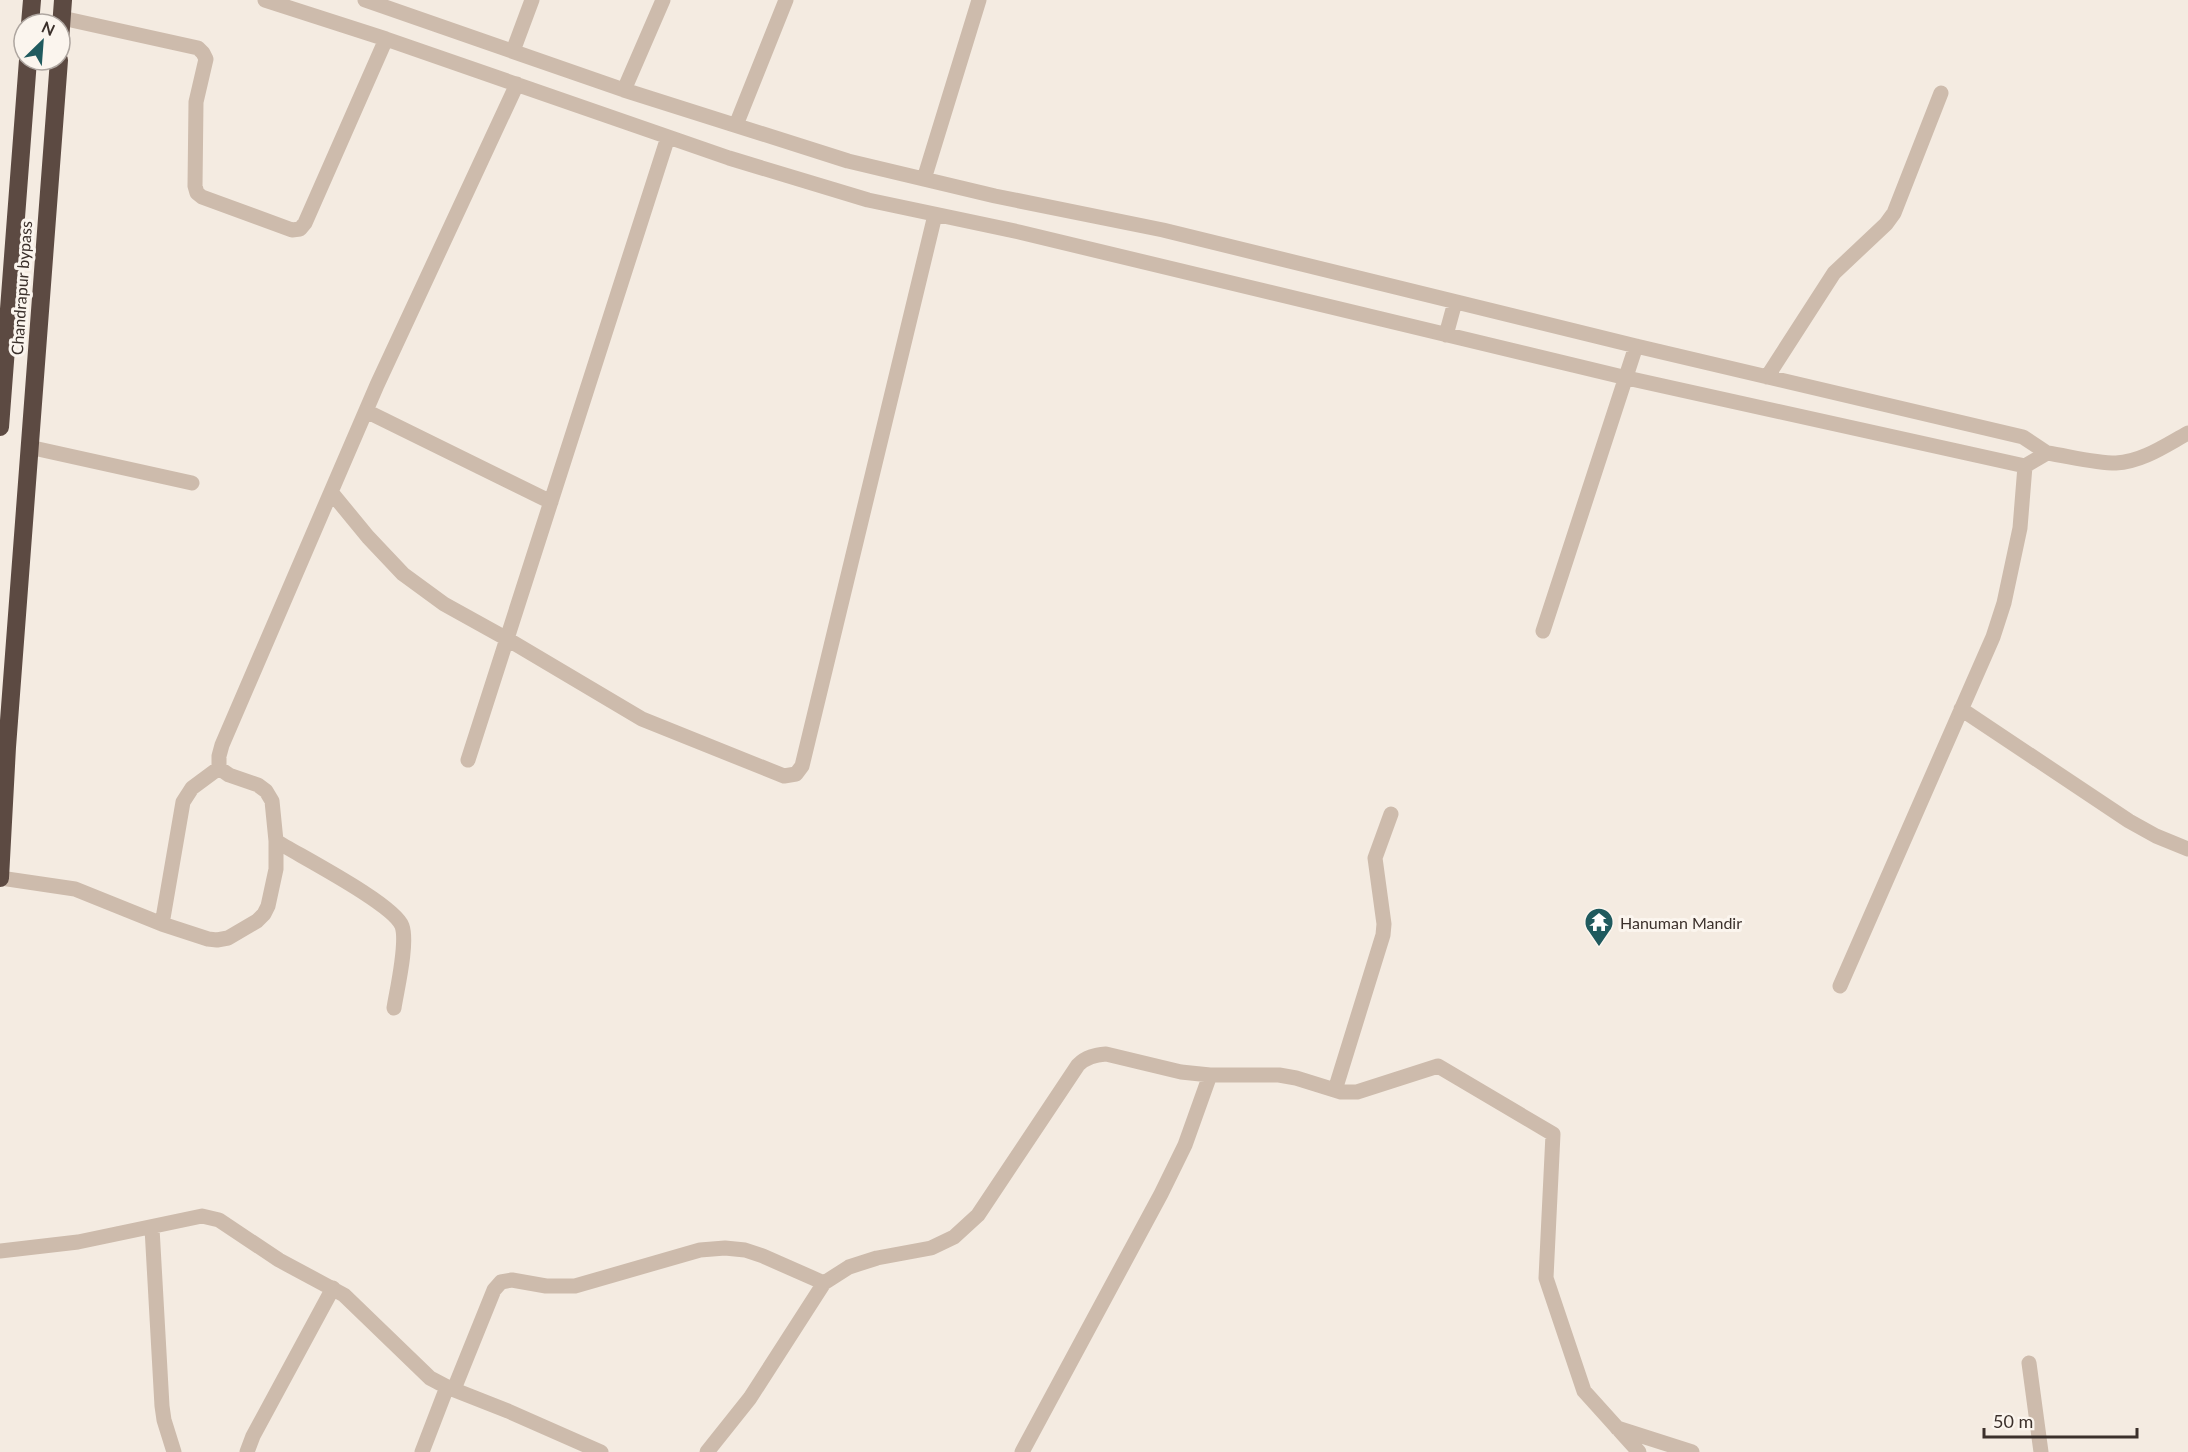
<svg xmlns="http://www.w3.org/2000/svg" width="2188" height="1452" viewBox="0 0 2188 1452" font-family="Lato,sans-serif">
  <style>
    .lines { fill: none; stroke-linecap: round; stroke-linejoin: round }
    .minor { stroke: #cdbbac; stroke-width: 15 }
    .highway { stroke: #5c4a42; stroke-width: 18 }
    .labels { text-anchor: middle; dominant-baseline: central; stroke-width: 6; stroke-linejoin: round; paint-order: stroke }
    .street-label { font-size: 16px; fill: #3b302b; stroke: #fbf5ee }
    .poi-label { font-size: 16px; fill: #3b302b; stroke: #fbf5ee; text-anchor: start }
  </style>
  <rect width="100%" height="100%" fill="#f4ebe1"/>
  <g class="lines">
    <path class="minor" d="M265,0L386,39L729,158L868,200L1019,232L1627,378L2025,466L2047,453L2023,437L1636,346L1163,230L995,196L848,161L624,90L365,0
      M62,18L198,48L203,53L206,59L196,102L195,186L197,193L202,197L292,230L300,229L305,223L386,39
      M513,51L532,0
      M624,90L663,0
      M736,125L786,0
      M924,179L979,0
      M1446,335L1455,302
      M1767,377L1834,273L1886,224L1894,213L1941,93
      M366,411L551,502
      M29,447L192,483
      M2047,453C2068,456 2094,463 2116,463C2142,462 2166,445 2188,433
      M331,492L368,537L403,574L444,604L507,639L642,719L784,776L796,774L802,766L935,215
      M1543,631L1636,346
      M1961,709L2129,821L2156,836L2188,849
      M468,760L668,137
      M276,841C300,856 394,904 402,926C408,943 397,989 394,1008
      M0,878L75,889L162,924L208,939L217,940L228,938L257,921L264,914L268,906L276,869V841L272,801L266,791L258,785L229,775L219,768V756L222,745L377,385L517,84
      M162,924L183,802L192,788L219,768
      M1840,986L1993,637L2004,603L2020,528L2025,466
      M1335,1090L1383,935L1384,924L1375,858L1391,814
      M152,1228L162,1406L164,1420L174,1452
      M0,1251L78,1242L202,1216L219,1220L279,1260L344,1295L430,1378L447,1387L508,1411L601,1452
      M2029,1363L2041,1452
      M454,1389L494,1290L501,1282L512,1280L546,1286H575L700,1250L725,1248L745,1250L763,1256L824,1283
      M1617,1428L1692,1452
      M247,1452L253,1436L333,1288
      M422,1452L447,1387
      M707,1452L750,1398L824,1283L849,1267L877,1258L931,1248L954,1237L978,1215L1078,1065C1086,1057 1095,1055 1106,1054L1181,1072L1210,1075H1279L1296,1078L1341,1092H1357L1438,1066L1553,1134L1546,1278L1584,1391L1639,1452
      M1022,1452L1161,1194L1185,1145L1210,1075"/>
    <path class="highway" d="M30,24L32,0
      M60,41L63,0
      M0,427L28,60
      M0,878L7,747L59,60"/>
  </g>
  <defs>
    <g id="temple-pin" transform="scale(1.5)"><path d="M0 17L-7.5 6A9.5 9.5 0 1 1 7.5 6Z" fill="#1f5a5e" stroke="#fbf5ee"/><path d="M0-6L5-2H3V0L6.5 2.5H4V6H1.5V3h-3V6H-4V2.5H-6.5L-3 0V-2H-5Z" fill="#fff"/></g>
  </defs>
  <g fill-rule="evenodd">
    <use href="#temple-pin" x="1599" y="922"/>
  </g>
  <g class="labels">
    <g class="street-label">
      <text transform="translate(21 288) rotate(-86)">Chandrapur bypass</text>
    </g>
    <g class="poi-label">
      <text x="1620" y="922">Hanuman Mandir</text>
    </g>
  </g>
  <g transform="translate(42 42) rotate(25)"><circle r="28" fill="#fbf5ee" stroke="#aea6a0" stroke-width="1.5"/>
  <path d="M0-4.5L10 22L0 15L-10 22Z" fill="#1f5a5e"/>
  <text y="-9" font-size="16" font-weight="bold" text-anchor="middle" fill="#3b302b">N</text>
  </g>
  <path d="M1984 1428v9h153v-9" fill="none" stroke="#3b302b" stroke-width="3"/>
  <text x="1993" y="1428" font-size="18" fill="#3b302b" stroke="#fbf5ee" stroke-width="4.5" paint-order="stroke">50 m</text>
</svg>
